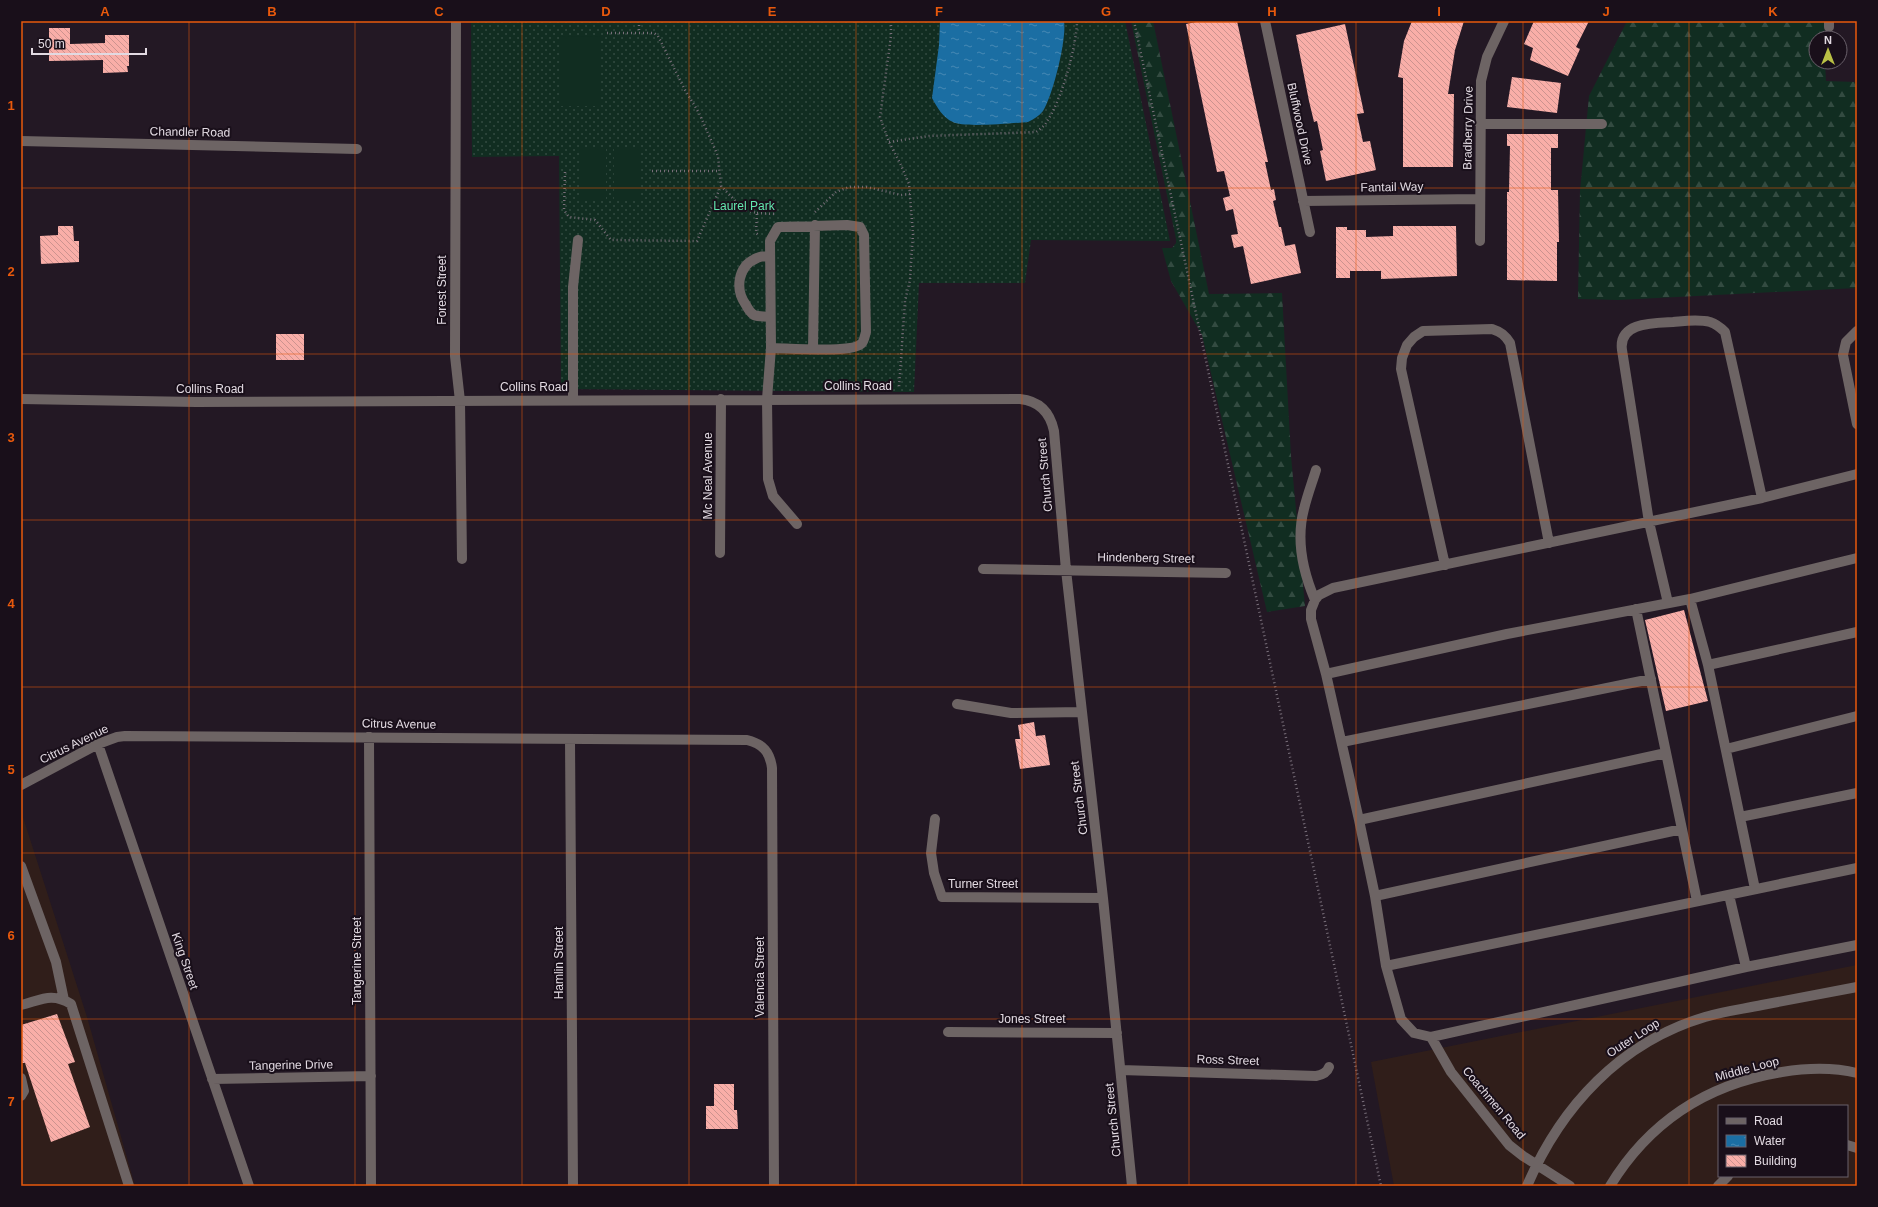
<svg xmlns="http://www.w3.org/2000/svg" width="1878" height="1207" viewBox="0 0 1878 1207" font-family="Arial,sans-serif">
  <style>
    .commercial { fill: #301e1a; fill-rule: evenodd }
    .grass { fill: url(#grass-dots) }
    .forest { fill: url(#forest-firs) }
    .garden { fill: #112d21 }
    .water { fill: url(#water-ripples) }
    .building { fill: url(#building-back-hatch) }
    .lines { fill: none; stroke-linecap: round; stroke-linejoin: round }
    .path { stroke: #786e79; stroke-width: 2.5; stroke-dasharray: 1 3; stroke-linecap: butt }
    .minor { stroke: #6d6464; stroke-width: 10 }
    .grid { fill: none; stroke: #e8590c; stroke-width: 1; stroke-opacity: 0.55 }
    .labels { text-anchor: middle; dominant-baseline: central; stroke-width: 4; stroke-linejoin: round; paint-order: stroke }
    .street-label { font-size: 12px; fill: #e2dae2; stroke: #190f1a }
    .park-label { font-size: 12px; fill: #63e7af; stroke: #190f1a }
    .neatline { fill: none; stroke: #e8590c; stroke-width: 1.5 }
    .grid-label { font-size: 13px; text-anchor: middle; font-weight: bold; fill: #e8590c }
  </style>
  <defs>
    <pattern id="grass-dots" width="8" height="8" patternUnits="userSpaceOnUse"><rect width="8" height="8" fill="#112d21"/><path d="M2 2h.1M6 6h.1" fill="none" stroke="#334b41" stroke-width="1.8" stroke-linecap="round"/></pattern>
    <pattern id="forest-firs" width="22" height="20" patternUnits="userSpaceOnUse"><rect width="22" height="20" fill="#112d21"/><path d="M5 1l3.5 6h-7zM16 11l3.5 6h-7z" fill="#334b41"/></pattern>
    <pattern id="water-ripples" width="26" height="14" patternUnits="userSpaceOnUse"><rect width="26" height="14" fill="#1b6ea3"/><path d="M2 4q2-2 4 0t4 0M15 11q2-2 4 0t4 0" fill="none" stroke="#4789b4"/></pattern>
    <pattern id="building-back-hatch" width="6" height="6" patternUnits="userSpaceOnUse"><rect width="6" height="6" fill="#f9aea8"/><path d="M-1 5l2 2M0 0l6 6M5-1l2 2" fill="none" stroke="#cc938f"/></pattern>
  </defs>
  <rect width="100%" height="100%" fill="#231824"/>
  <path class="commercial" d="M21,811L87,1017L135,1186H23L21,1180Z
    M1857,965V1186H1394L1371,1062ZM1719,1106H1847V1176H1719Z"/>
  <path class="grass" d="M471,21H1125L1170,241L1031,240L1025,283H919L914,392L561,389L559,156L472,157Z"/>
  <path class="forest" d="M1131,21H1153L1209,294L1282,293L1291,456L1305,606L1267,612L1202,335L1171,281L1162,248H1172L1176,243V239Z
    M1627,21H1824L1825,38H1816V62H1825L1826,81L1857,82V288L1618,300L1578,299L1580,191L1589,96Z"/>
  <path class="garden" d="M559,36L601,37V106H559Z
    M581,147H606V201H581Z
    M614,147H640V201H614Z"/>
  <path class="water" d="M940,21H1064C1067,39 1053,95 1043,111C1039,116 1034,119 1028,122C1014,123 963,128 953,122C943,118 937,107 932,98L939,45Z"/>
  <path class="building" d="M1201,21H1237L1268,162H1265L1271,190L1274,189L1276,200L1273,201L1279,227H1281L1285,246L1295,244L1301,273L1251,284L1243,246L1234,248L1231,235L1238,234L1233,209L1226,211L1223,198L1230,196L1224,171L1217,172L1186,24Z
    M1412,21H1464L1455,50L1448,94H1454L1453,167H1403V78L1398,77L1404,41Z
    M1534,21H1589L1576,47L1580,49L1568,76L1530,60L1533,48L1524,44Z
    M1345,24L1364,113L1357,114L1363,142L1370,141L1376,170L1326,181L1320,151L1323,150L1317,121L1314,122L1309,101L1296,35Z
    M49,28H70V44L105,43V35H129V66H127L128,72L103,73V60L49,61Z
    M1512,77L1561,83L1557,113L1507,107Z
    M1507,134H1558V148H1551V190H1558L1559,242H1557V281L1507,280V192H1509L1510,146H1507Z
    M58,226H73L74,241H79V262L41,264L40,236L58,235Z
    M1393,226H1456L1457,276L1381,279V271H1350V278H1336V227H1347V230H1366V237L1393,236Z
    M276,334H304V360H276Z
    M1684,610L1708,701L1666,711L1645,620Z
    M1034,722L1036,736L1045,735L1050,765L1020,769L1015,739H1020L1018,725Z
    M57,1014L75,1062L68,1064L90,1127L51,1142L25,1063H21V1025Z
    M714,1084H734V1110H737L738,1129H706V1106H714Z"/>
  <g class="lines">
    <path class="path" d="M639,21V33H654L658,36L685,90L699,113L718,156L721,186L744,210L757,213L756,233L760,236
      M891,21V36L880,117L889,142L900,163L909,184L913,233L910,280L905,301L899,388
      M1134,21L1381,1186
      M607,33H639
      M889,142L929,136L1036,132C1040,129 1045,126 1047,121C1061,102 1077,45 1077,21
      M652,171H718
      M565,172L564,210L569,217L595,220L611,240L697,241L721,186
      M815,212L836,192L849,187H867L901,195L910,194
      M757,213L776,214"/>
    <path class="minor" d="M456,21L455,356L460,401L462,559
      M1265,21L1310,232
      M1829,21V27
      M1480,124H1602
      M21,141L357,149
      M1303,201L1480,199
      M1480,241L1481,81L1487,57L1504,21
      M769,256C766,256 760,256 757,258C737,266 735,290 746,305C748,309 751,313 754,315C759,317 765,316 770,317
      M1857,331L1846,342L1843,355L1857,424
      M771,348C786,348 854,354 862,343C864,341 865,335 866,332L864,235L860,227L847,225L778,227L770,241L771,348L767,399L768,479L773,496L797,524
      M813,349L815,225
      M21,399L196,402L1020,399C1039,401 1050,412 1054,431L1066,570L1103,898L1132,1186
      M573,400V287L578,240
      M1857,474L1762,498L1333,588L1319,595L1315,600L1311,610V619L1326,674L1359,820L1375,896L1386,966L1401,1019L1414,1033L1431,1037L1746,967L1857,945
      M720,553L721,399
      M1445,565L1401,369L1402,358L1407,345L1414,337L1423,331L1492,329C1501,332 1505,335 1510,343L1549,543
      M983,569L1226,573
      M1690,599L1708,665L1755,889
      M1315,600C1303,572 1296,539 1304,509C1307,496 1312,483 1316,470
      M1668,603L1649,522L1622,350C1618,322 1654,323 1673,322C1685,321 1698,319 1710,322C1716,324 1720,327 1725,332L1762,498
      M1636,609L1697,901
      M1708,665L1857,632
      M1326,674L1507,634L1690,599L1857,558
      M957,704L1011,713L1082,712
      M369,737L371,1186
      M570,739L573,1186
      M1342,742L1651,679
      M98,744L249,1186
      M1726,749L1857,716
      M21,785L98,744L117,737L125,736L747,740C763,744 770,752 772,768L774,1186
      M1740,817L1857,793
      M935,819L931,853L934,873L942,897L1103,898
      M1359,820L1666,753
      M21,866L56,962L64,1000
      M1729,895L1746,967
      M1375,896L1682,829
      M1386,966L1857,868
      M21,1005C41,1000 52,992 71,1004L129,1186
      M948,1032L1117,1033
      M1431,1037L1451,1072L1509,1145L1523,1156L1570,1186
      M1121,1070L1316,1076C1322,1075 1327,1073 1329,1067
      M21,1078L24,1091L21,1096
      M212,1079L371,1076
      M1847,1145L1857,1148
      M1527,1186C1561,1106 1621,1042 1705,1017C1724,1011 1743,1009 1762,1005C1793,999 1825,993 1857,987
      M1610,1186C1649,1122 1707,1084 1782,1072C1807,1068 1832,1067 1857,1073
      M1718,1186L1728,1176"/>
  </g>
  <path class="grid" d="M189,21V1186M355,21V1186M522,21V1186M689,21V1186M856,21V1186M1022,21V1186M1189,21V1186M1356,21V1186M1523,21V1186M1689,21V1186M21,188H1857M21,354H1857M21,520H1857M21,687H1857M21,853H1857M21,1019H1857"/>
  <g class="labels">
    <g class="street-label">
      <text transform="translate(1300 124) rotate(78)">Bluffwood Drive</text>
      <text transform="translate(1468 128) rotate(-89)">Bradberry Drive</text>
      <text transform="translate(190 132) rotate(1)">Chandler Road</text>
      <text transform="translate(1392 187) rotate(-1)">Fantail Way</text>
      <text transform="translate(442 290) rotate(-90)">Forest Street</text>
      <text x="858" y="386">Collins Road</text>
      <text x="534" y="387">Collins Road</text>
      <text x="210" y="389">Collins Road</text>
      <text transform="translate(1045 475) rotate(-95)">Church Street</text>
      <text transform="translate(708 476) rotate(-90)">Mc Neal Avenue</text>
      <text transform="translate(1146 558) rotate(1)">Hindenberg Street</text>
      <text transform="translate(399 724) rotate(1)">Citrus Avenue</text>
      <text transform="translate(74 744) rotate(-26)">Citrus Avenue</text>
      <text transform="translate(1079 798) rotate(-97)">Church Street</text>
      <text x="983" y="884">Turner Street</text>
      <text transform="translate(185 961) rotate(71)">King Street</text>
      <text transform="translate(357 961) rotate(-90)">Tangerine Street</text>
      <text transform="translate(559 963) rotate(-90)">Hamlin Street</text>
      <text transform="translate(760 977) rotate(-90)">Valencia Street</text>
      <text x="1032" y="1019">Jones Street</text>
      <text transform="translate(1633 1038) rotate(-33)">Outer Loop</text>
      <text transform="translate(1228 1060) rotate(2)">Ross Street</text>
      <text transform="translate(291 1065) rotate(-1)">Tangerine Drive</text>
      <text transform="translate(1747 1069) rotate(-15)">Middle Loop</text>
      <text transform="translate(1494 1103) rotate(50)">Coachmen Road</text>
      <text transform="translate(1113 1120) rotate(-96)">Church Street</text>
    </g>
    <g class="park-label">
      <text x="744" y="206">Laurel Park</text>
    </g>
  </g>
  <rect width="1878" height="1207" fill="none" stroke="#190f1a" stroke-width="44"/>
  <rect x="1718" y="1105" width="130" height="72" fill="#190f1a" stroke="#69606a"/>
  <rect x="1726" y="1118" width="20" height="6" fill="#6d6464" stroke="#69606a"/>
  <text x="1754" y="1125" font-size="12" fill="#e2dae2">Road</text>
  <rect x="1726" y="1135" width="20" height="12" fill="url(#water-ripples)" stroke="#69606a"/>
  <text x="1754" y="1145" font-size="12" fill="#e2dae2">Water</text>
  <rect x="1726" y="1155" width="20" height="12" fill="url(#building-back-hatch)" stroke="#69606a"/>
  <text x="1754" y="1165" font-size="12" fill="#e2dae2">Building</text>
  <g transform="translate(1828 50)"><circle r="19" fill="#190f1a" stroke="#69606a"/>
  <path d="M0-3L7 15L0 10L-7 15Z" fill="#bac045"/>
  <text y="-6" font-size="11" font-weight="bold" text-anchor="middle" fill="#e2dae2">N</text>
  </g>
  <path d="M32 48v6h114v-6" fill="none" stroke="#e2dae2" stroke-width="2"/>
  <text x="38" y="48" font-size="12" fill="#e2dae2" stroke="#190f1a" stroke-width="3" paint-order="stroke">50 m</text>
  <rect x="22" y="22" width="1834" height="1163" class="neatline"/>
  <g class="grid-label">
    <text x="105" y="16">A</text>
    <text x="272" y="16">B</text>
    <text x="439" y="16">C</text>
    <text x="606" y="16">D</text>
    <text x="772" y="16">E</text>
    <text x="939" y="16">F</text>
    <text x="1106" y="16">G</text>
    <text x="1272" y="16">H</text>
    <text x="1439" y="16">I</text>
    <text x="1606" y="16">J</text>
    <text x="1773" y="16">K</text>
    <text x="11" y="110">1</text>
    <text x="11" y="276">2</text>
    <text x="11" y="442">3</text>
    <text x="11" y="608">4</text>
    <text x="11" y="774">5</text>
    <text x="11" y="940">6</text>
    <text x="11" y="1106">7</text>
  </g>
</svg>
